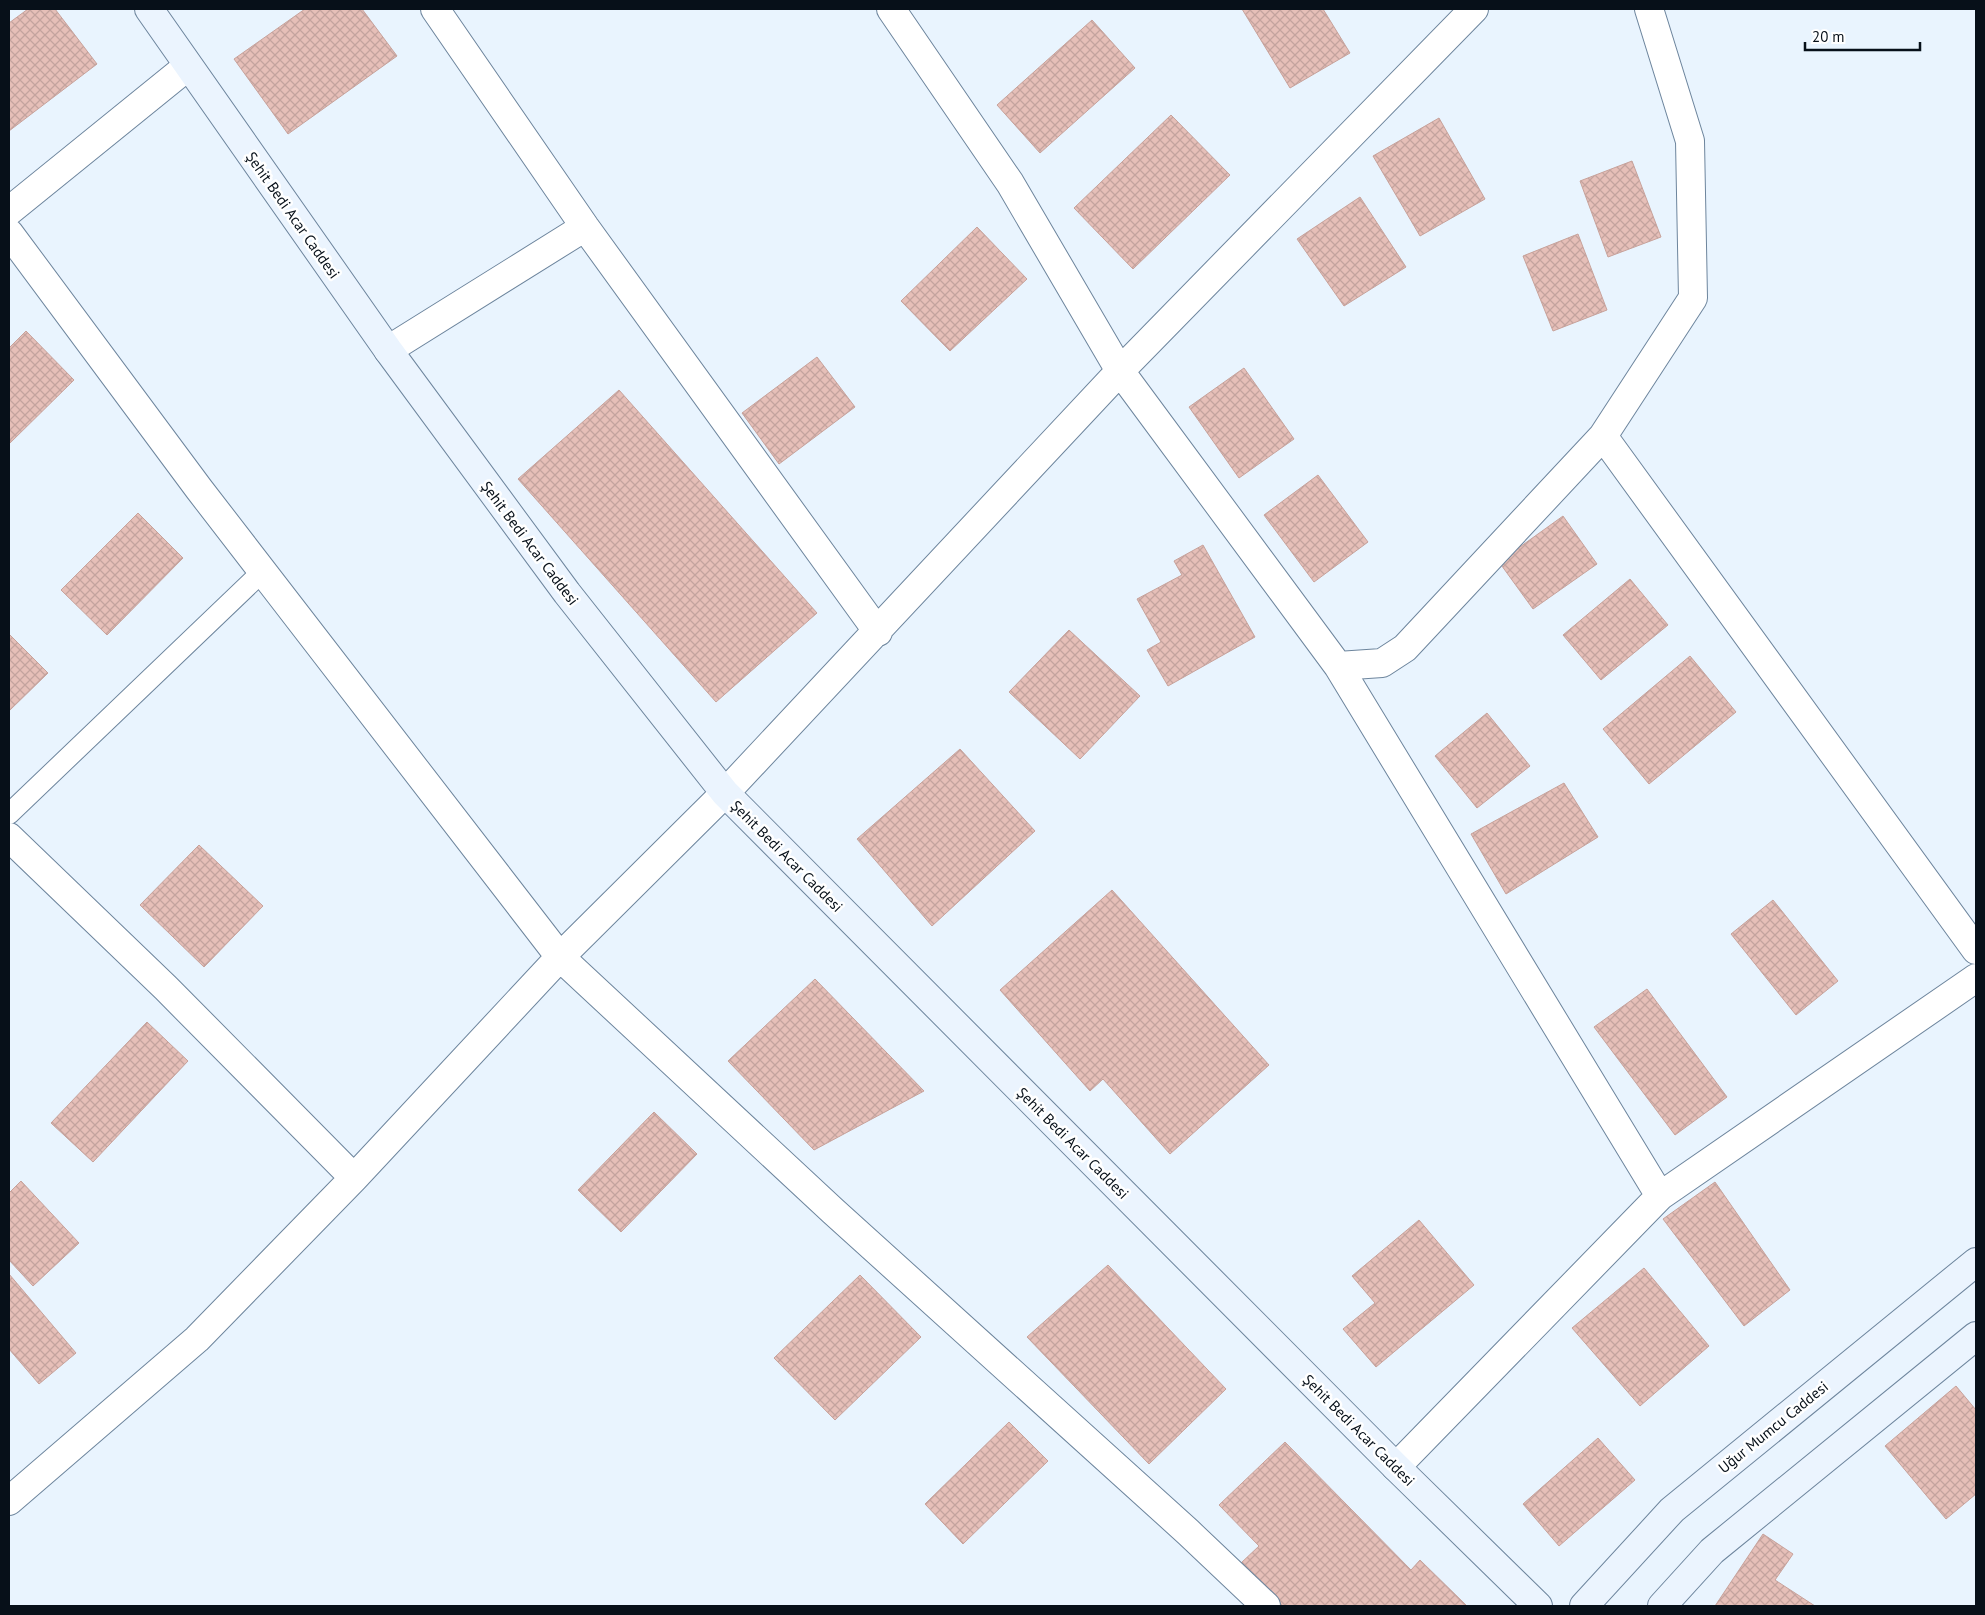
<svg xmlns="http://www.w3.org/2000/svg" width="1985" height="1615" viewBox="0 0 1985 1615" font-family="'PT Sans',sans-serif">
  <style>
    .building { fill: url(#building-cross-hatch); stroke: #c7a29b }
    .lines { fill: none; stroke-linecap: round; stroke-linejoin: round }
    .lane-casing { stroke: #6d859d; stroke-width: 22 }
    .street-casing { stroke: #6d859d; stroke-width: 30 }
    .secondary-casing { stroke: #6d859d; stroke-width: 30 }
    .lane { stroke: #fff; stroke-width: 20 }
    .street { stroke: #fff; stroke-width: 28 }
    .secondary { stroke: #ebf4fe; stroke-width: 28 }
    .labels { text-anchor: middle; dominant-baseline: central; stroke-width: 5; stroke-linejoin: round; paint-order: stroke }
    .street-label { font-size: 15px; fill: #071019; stroke: #fff }
  </style>
  <defs>
    <pattern id="building-cross-hatch" width="8" height="8" patternUnits="userSpaceOnUse" patternTransform="scale(1.25)"><rect width="8" height="8" fill="#e6bfb8"/><path d="M0 0l8 8M0 8l8-8" fill="none" stroke="#c4a39e"/></pattern>
  </defs>
  <rect width="100%" height="100%" fill="#e9f4fe"/>
  <path class="building" d="M28,9H55L97,64L9,131V23Z
    M305,9H362L397,56L288,134L234,59Z
    M1242,9H1323L1350,53L1290,88Z
    M1092,20L1135,68L1040,153L997,105Z
    M1171,115L1230,175L1133,269L1074,208Z
    M1439,118L1485,199L1420,236L1373,156Z
    M1632,161L1661,237L1608,257L1580,181Z
    M1360,197L1406,267L1344,306L1297,239Z
    M977,227L1027,279L950,351L901,301Z
    M1578,234L1607,310L1553,331L1523,256Z
    M26,331L74,380L9,444V348Z
    M817,357L855,407L779,464L742,413Z
    M1244,368L1294,439L1239,478L1189,407Z
    M619,390L817,613L716,702L518,479Z
    M1318,475L1368,542L1314,582L1264,515Z
    M138,513L183,558L107,635L61,590Z
    M1563,516L1597,564L1533,609L1499,562Z
    M1203,545L1255,637L1168,686L1147,650L1161,642L1137,599L1182,575L1174,561Z
    M1630,579L1668,625L1601,680L1563,635Z
    M1069,630L1140,696L1080,759L1009,692Z
    M9,634L48,673L9,711Z
    M1690,656L1736,712L1649,784L1603,729Z
    M1487,713L1530,766L1477,808L1435,756Z
    M960,749L1035,831L932,926L857,839Z
    M1564,783L1598,837L1506,894L1471,834Z
    M199,845L263,906L204,967L140,905Z
    M1112,890L1269,1065L1170,1154L1103,1079L1090,1091L1000,990Z
    M1773,900L1838,981L1796,1015L1731,934Z
    M815,979L924,1091L814,1150L728,1061Z
    M1647,989L1727,1097L1675,1135L1594,1027Z
    M147,1022L188,1061L93,1162L51,1123Z
    M654,1112L697,1154L621,1232L578,1190Z
    M21,1181L79,1243L33,1286L9,1260V1193Z
    M1715,1182L1790,1290L1744,1326L1663,1219Z
    M1419,1220L1474,1285L1376,1367L1343,1329L1375,1303L1352,1276Z
    M1108,1265L1226,1389L1149,1464L1027,1337Z
    M1644,1268L1709,1346L1640,1406L1572,1328Z
    M9,1274L76,1353L39,1384L9,1349Z
    M860,1275L921,1337L835,1420L774,1358Z
    M1956,1386L1976,1410V1494L1946,1519L1885,1446Z
    M1009,1422L1048,1461L963,1544L925,1504Z
    M1598,1438L1635,1480L1559,1546L1523,1504Z
    M1285,1442L1411,1570L1420,1560L1467,1606H1283L1241,1563L1259,1546L1219,1505Z
    M1763,1534L1793,1554L1775,1580L1815,1606H1715Z"/>
  <g class="lines">
    <g class="lane-casing">
      <path id="lane" d="M9,814L263,571"/>
    </g>
    <g class="street-casing">
      <path id="street" d="M435,9L585,227L878,632
        M891,9L1010,183L1120,371L1338,666L1382,663L1405,648L1603,436L1976,950
        M9,211L188,66
        M9,233L199,489L560,957L833,1211L1188,1532L1266,1606
        M388,350L585,227
        M1603,436L1693,298L1690,141L1649,9
        M1338,666L1660,1196
        M9,837L166,988L354,1178
        M1396,1467L1660,1196L1976,978
        M9,1501L197,1339L354,1178L560,957L725,793L1120,371L1474,9"/>
    </g>
    <g class="secondary-casing">
      <path id="secondary" d="M149,9L388,350L567,593L725,793L1396,1467L1538,1606
        M1584,1606L1672,1510L1976,1262
        M1662,1606L1712,1551L1976,1336"/>
    </g>
    <use href="#lane" class="lane"/>
    <use href="#street" class="street"/>
    <use href="#secondary" class="secondary"/>
  </g>
  <g class="labels">
    <g class="street-label">
      <text transform="translate(293 215) rotate(55)">Şehit Bedi Acar Caddesi</text>
      <text transform="translate(530 543) rotate(53)">Şehit Bedi Acar Caddesi</text>
      <text transform="translate(787 856) rotate(45)">Şehit Bedi Acar Caddesi</text>
      <text transform="translate(1073 1143) rotate(45)">Şehit Bedi Acar Caddesi</text>
      <text transform="translate(1773 1427) rotate(-39)">Uğur Mumcu Caddesi</text>
      <text transform="translate(1359 1430) rotate(45)">Şehit Bedi Acar Caddesi</text>
    </g>
  </g>
  <rect width="1985" height="1615" fill="none" stroke="#071019" stroke-width="20"/>
  <path d="M1805 42v8h115v-8" fill="none" stroke="#071019" stroke-width="2.5"/>
  <text x="1812" y="42" font-size="15" fill="#071019" stroke="#ffffff" stroke-width="4" paint-order="stroke">20 m</text>
</svg>
